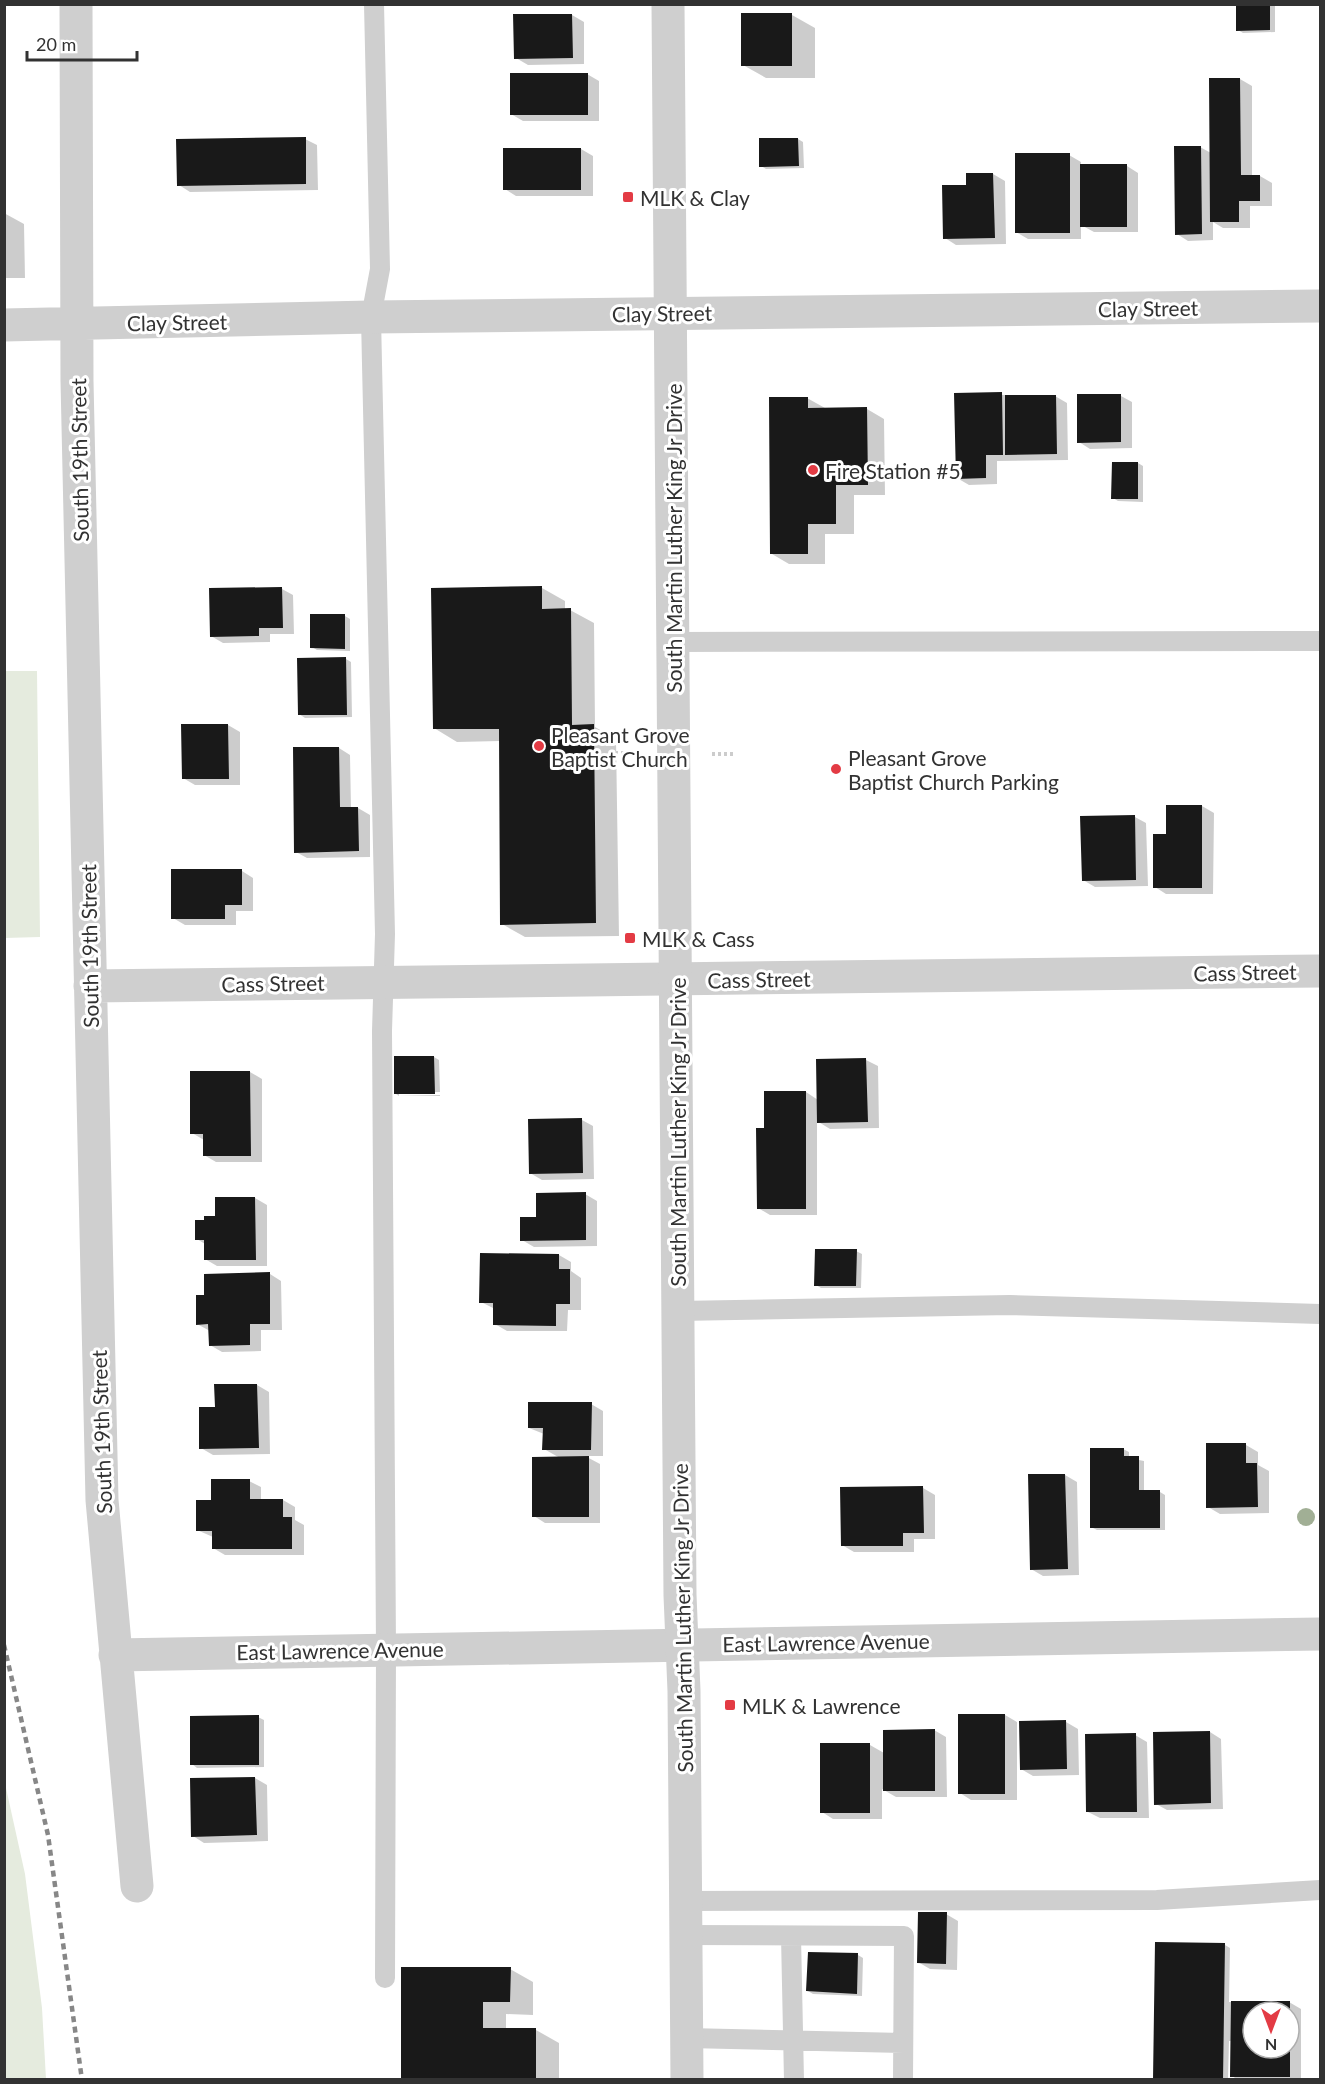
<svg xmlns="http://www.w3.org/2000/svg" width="1325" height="2084" viewBox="0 0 1325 2084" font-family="Lato,sans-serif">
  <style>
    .green { fill: #e5ebde }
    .shadow { fill: #0003; fill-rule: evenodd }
    .building { fill: #191919 }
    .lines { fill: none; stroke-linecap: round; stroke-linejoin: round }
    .path { stroke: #ccc; stroke-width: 4; stroke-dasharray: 3 3; stroke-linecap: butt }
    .service { stroke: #cfcfcf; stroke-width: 20 }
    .minor { stroke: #cfcfcf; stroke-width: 33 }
    .tertiary { stroke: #cfcfcf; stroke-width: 33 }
    .rail { stroke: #878787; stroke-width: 4.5; stroke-dasharray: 6 4.5; stroke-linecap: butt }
    .tree { fill: #a1af95 }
    .poi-dot { fill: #e33b44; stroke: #fff; stroke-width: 2 }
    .labels { text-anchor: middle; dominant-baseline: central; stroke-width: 6; stroke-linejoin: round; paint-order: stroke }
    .poi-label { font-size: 21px; fill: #323232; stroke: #fff; text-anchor: start }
    .street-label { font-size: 21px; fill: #323232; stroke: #fff }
  </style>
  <rect width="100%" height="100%" fill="#fff"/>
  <path class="green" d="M4,671H37L40,937L5,938Z
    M4,1779L25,1874L42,2008L46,2079H5Z"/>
  <path class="shadow" d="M1237,4H1275V32L1243,33L1238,30Z
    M572,15L584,22V64L528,65L516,58Z
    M743,15H792L815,28V78H766L743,65Z
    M587,74L599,81V121H523L511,114Z
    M1240,79L1252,86V176H1260L1272,183V206H1250V228H1223L1213,222V240L1188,241L1177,234L1200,147L1211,153Z
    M305,139L317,145L318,190L190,192L179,185Z
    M798,139L803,142L804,168L766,169L761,166Z
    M581,149L593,156V196H516L505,189Z
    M1069,155L1081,162V166H1127L1138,173V232H1094L1081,225V239H1028L1016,232Z
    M993,174L1005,181L1006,244L956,245L945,238Z
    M4,213L24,224L25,278H4Z
    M956,394L1055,396L1067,403L1068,460L997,461V484L969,485L957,478Z
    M1121,396L1132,402V448L1090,449L1079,442Z
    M807,398L825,408L867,409L884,419L885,495H854V534H825V564H789L772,554Z
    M1138,463L1143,466V502L1118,501L1113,498Z
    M542,588L565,601V610H570L594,623L595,727L616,739L619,936L525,937L502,924L500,741L457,742L434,728Z
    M282,589L293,595L294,634H270V642L223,643L211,636Z
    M345,616L350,619V651L317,650L312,647Z
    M346,659L351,662L352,717L305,718L299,714Z
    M228,725L240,732V785H195L183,778Z
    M339,748L350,755L351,808H358L370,815V857L307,858L296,852Z
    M1202,806L1214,813L1213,894H1166L1155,887Z
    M1135,817L1146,823L1148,886L1095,887L1083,880Z
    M242,871L253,878V911H236V925H185L173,918Z
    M434,1057L439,1060L440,1092L399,1093V1096L396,1094Z
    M866,1060L878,1066L879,1128L830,1129L817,1121V1215H770L758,1208L766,1130L806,1092L818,1100Z
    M250,1072L262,1079V1162H216L204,1155V1140L192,1133Z
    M440,1095V1096H399Z
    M582,1120L593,1126L594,1179L542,1180L530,1173Z
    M585,1194L597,1201V1246L534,1247L522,1240L537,1219Z
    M255,1198L267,1205V1266H217L205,1259V1244L197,1239L217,1218L216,1199Z
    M856,1251L862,1254L861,1288H821L816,1285Z
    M559,1255L571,1262V1271L581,1278V1310H568L567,1331H507L495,1324V1309L481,1302Z
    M270,1274L281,1281L282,1330H261V1351L222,1352L210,1345V1331L197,1324L206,1297Z
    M257,1385L269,1392L270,1454L213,1455L201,1448L216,1408Z
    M591,1404L603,1411V1456H585L600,1464V1523H545L534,1516L560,1458L544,1449V1434L529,1428Z
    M1208,1445H1246L1258,1452V1465L1269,1471V1513L1220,1514L1208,1507Z
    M1123,1449L1129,1452V1458L1144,1461V1492H1160L1165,1495V1530H1097L1091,1527Z
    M1065,1475L1077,1482L1079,1575L1043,1576L1031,1569Z
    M249,1481L261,1487V1500H283L295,1507V1520L304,1525V1555H225L213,1548V1537L197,1530L212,1501Z
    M923,1488L935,1495V1539H914V1552H854L842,1545Z
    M1005,1715L1017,1722V1800H971L960,1793Z
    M258,1717L264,1720V1767L197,1768L192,1764Z
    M1066,1722L1078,1729L1079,1775L1033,1776L1021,1769Z
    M934,1730L946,1737L947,1797H896L882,1789V1819H833L822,1812L870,1745L884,1753Z
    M1210,1732L1221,1739L1223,1809L1167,1810L1156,1804Z
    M1135,1735L1147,1742L1149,1818H1100L1088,1812Z
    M255,1778L267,1785L268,1841L204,1843L193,1836L191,1779Z
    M946,1914L958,1921L957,1970L930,1969L918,1962Z
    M1225,1945L1230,1948L1229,2002H1289L1301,2009V2080H1238L1232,2076V2041H1229L1228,2080H1154ZM1253,2012H1289V2048H1253Z
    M858,1955L863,1958L862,1996L813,1994L808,1991Z
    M510,1969L533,1982V2015L506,2014V2030H536L559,2043V2080H402Z"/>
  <path class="building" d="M1236,4H1270V30L1236,31Z
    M741,13H792V66H741Z
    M513,14H572L573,58L514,59Z
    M510,73H588V115H510Z
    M1209,78H1240L1241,175H1260V201H1239V222H1210Z
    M306,137V184L177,186L176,139Z
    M759,138H798L799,166L759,167Z
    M1174,146H1201L1202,234L1175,235Z
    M503,148H581V190H503Z
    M1015,153H1070V233H1015Z
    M1080,164H1127V227H1080Z
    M966,173H993L995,238L943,239L942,185H966Z
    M1002,392L1003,455H986V478L956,479L954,393Z
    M1077,394H1121V442L1077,443Z
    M1005,395H1056L1057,454L1005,455Z
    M769,397H808V408L867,407L868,485H836V524H808V554H770Z
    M1112,462H1138V499H1111Z
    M542,586V609L571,608L572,725L594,724L596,923L500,925L499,729H433L431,588Z
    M282,587L283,628H259V636L210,637L209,588Z
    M310,614H345V649L310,648Z
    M346,657L347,715H298L297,658Z
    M181,724H228L229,779H182Z
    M293,747H339L340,807H358L359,851L294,853Z
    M1166,805H1202V888H1153V834H1166Z
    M1135,815L1136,880L1082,881L1080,816Z
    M171,869H242V905H225V919H171Z
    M394,1056H434L435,1094H394Z
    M866,1058L868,1122L817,1123L816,1059Z
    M190,1071H250L251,1156H203V1134H190Z
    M764,1091H806V1209H757L756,1128H764Z
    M582,1118L583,1173L529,1174L528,1119Z
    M586,1192V1240L520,1241V1217H536V1193Z
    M215,1197H255L256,1260H204V1240H195V1220H204V1216H215Z
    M815,1249H857L856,1286H814Z
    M480,1253L559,1254V1269H570V1304H556V1326L493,1325V1303H479Z
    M270,1272V1324H250V1345L209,1346L208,1324L196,1325V1295H204V1274Z
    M214,1384H257L259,1448L199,1449V1407H215Z
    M528,1402H592L591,1450H542L543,1428H528Z
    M1206,1443H1246V1463H1257L1258,1507L1206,1508Z
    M1090,1448H1124V1456H1139V1490H1160V1528H1090Z
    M589,1456V1517H532V1457Z
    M1028,1474H1065L1068,1569L1030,1570Z
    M211,1479H250V1499H283V1517H292V1549H212V1531H196V1500H211Z
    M923,1486L924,1533H903V1546H841L840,1487Z
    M958,1714H1005V1794H958Z
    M259,1715V1765H190V1716Z
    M1066,1720L1067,1769L1020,1770L1019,1721Z
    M935,1729V1791H883V1730Z
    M1210,1731L1211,1803L1154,1805L1153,1732Z
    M1136,1733L1137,1812H1086L1085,1734Z
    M820,1743H870V1813H820Z
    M255,1777L257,1835L191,1837L190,1778Z
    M918,1912H947L946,1964L917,1963Z
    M1155,1942L1225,1943L1223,2080H1153Z
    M808,1952L858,1953L857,1994L806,1991Z
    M401,1967H511L510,2002H483V2028H536V2080H401Z
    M1231,2001H1290V2012H1253V2048H1290V2077H1230Z"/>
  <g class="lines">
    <path class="path" d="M615,753H639
      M712,754H734"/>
    <path class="service" d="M374,4L380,269L371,317L372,364L385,934L382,1031L386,1649L385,1978
      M673,642L1320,641
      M678,1311L1010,1305L1320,1314
      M685,1901L1157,1900L1320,1890
      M685,1935L904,1936L903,2080
      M791,1936L794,2080
      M687,2038L903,2043"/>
    <path class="minor" d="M76,4L77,381L102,1500L137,1886
      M4,325L371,317L1320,306
      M90,986L1320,971
      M115,1655L1320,1634"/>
    <path class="tertiary" d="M668,4L680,1595L684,1691L687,2080"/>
    <path class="rail" d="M4,1645L48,1835L82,2080"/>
  </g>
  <circle class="tree" cx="1306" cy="1517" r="9"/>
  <g class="poi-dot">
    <rect x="622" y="191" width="12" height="12" rx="3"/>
    <circle cx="813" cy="470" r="6"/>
    <circle cx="539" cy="746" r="6"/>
    <circle cx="836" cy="769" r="6"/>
    <rect x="624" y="932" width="12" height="12" rx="3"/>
    <rect x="724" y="1699" width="12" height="12" rx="3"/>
  </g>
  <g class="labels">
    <g class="poi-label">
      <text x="640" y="197">MLK &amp; Clay</text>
      <text x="825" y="470">Fire Station #5</text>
      <text x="551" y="734">Pleasant Grove<tspan x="551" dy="24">Baptist Church</tspan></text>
      <text x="848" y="757">Pleasant Grove<tspan x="848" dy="24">Baptist Church Parking</tspan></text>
      <text x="642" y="938">MLK &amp; Cass</text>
      <text x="742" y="1705">MLK &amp; Lawrence</text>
    </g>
    <g class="street-label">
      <text transform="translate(1148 308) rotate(-1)">Clay Street</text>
      <text transform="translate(662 313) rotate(-1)">Clay Street</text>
      <text transform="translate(177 322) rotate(-1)">Clay Street</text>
      <text transform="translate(79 460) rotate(-91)">South 19th Street</text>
      <text transform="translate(673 538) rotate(-90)">South Martin Luther King Jr Drive</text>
      <text transform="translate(89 946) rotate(-91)">South 19th Street</text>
      <text transform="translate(1245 972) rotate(-1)">Cass Street</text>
      <text transform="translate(759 979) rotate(-1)">Cass Street</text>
      <text transform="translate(273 983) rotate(-1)">Cass Street</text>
      <text transform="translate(677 1132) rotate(-90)">South Martin Luther King Jr Drive</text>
      <text transform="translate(101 1432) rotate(-92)">South 19th Street</text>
      <text transform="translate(682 1618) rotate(-91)">South Martin Luther King Jr Drive</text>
      <text transform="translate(826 1642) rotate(-1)">East Lawrence Avenue</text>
      <text transform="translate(340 1650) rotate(-1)">East Lawrence Avenue</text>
    </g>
  </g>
  <rect width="1325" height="2084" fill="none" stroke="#323232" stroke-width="12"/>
  <g transform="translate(1271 2030) rotate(180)"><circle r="28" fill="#ffffff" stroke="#adadad" stroke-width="1.5"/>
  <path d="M0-4.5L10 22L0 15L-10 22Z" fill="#e33b44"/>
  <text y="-9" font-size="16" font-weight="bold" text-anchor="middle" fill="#323232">N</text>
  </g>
  <path d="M27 51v9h110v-9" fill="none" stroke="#323232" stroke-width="3"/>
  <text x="36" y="51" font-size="18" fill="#323232" stroke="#ffffff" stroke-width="4.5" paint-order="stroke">20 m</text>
</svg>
